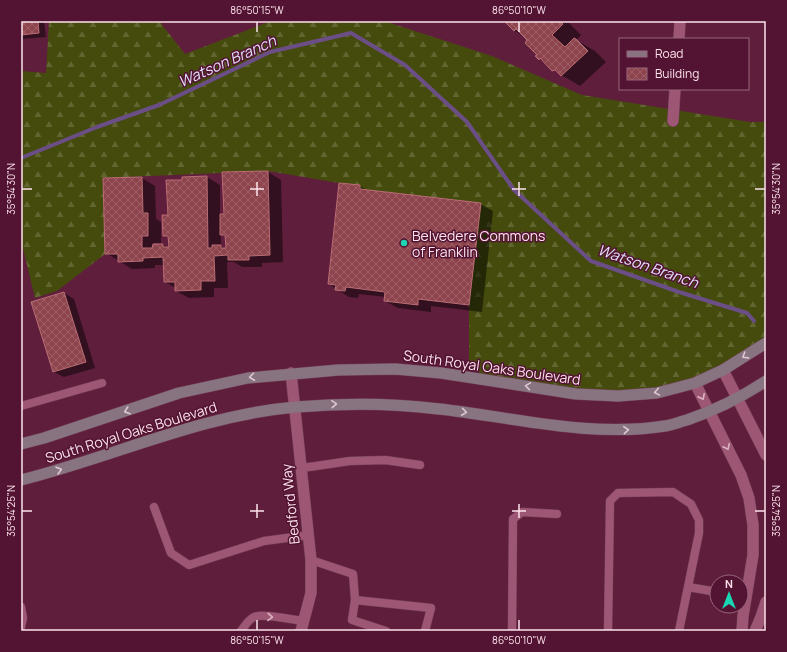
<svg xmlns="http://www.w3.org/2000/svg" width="787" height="652" viewBox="0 0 787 652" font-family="Manrope,sans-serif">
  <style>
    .forest { fill: url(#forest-firs) }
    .shadow { fill: #0007; fill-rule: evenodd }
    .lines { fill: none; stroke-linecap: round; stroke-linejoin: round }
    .stream { stroke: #6a4e85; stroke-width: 4 }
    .building { fill: url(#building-cross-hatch); stroke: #bb6d74 }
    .service-casing { stroke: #75405b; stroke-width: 9 }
    .minor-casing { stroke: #75405b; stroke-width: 12 }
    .secondary-casing { stroke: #75405b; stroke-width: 12 }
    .service { stroke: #9d5673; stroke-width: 8 }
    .minor { stroke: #9d5673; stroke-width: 11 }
    .secondary { stroke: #877480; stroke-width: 11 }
    .oneway { stroke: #dfc7d1 }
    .oneway2 { stroke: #dbb2c2 }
    .ticks { fill: none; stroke: #fce3ec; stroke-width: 1.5 }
    .poi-dot { fill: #1ad5b2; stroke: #531332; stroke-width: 1.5 }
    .labels { text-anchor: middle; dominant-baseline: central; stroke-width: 3; stroke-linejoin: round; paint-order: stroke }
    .poi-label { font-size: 14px; fill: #fce3ec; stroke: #531332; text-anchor: start }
    .street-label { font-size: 14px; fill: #fce3ec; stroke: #531332 }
    .water-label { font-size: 15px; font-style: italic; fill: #e2ddf8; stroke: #531332 }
    .neatline { fill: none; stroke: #fce3ec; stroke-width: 1.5 }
    .ticks-label { font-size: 10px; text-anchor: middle; fill: #fce3ec }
  </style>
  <defs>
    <pattern id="forest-firs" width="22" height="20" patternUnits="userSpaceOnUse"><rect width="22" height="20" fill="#454b0d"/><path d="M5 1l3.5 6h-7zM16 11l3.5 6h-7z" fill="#616530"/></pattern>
    <pattern id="building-cross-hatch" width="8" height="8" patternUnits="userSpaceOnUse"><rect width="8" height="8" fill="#8d444c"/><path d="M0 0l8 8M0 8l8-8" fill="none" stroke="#9e5f66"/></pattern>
  </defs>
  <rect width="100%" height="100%" fill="#5f1e3c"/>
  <path class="forest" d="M49,21H159L185,54L271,21H384L492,56L582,95L750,122H766V343L695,383L618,396L490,381L469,364V305L480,203L360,189L339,183L268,171L103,178L105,254L57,291L35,298L21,240V71L46,73Z"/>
  <path class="shadow" d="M21,21H44L46,37L21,39Z
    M504,21H567L581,35L576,40L595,51L606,62L580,86L553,70L546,63L539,59L528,40L514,30Z
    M268,172L281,180L283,262L262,263V267H242L234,262H227L228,288H214V297L189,298L176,291V288L165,282V265H155V268L132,269L106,253L142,178L155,186L156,219L161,222V243H154V245H163L170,248L169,238L164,235L169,216L182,181L207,177L220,185V215H225L224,173ZM221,234L227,237V249L221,246Z
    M340,184L360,186L368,191L480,204L493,211L482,312L431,306V312L398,308L385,301L386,297L359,294L358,298L349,297L329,284Z
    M64,293L74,299L95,368L64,377L54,372L32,303Z"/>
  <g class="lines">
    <path class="stream" d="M21,158L97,127L159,105L270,52L351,33L405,65L467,122L514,190L591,261L679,292L747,313L754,321"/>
  </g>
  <path class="building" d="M21,21H38L39,33L21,35Z
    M504,21H560L563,24L552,35L565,47L574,38L576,39L588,51L561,76L555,70L552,71L540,58L539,60L535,56L537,55L525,43L527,40L516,29L514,31Z
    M268,171L270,255L249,256V260H228V255L214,256L215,281H201V290L175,291V282H164L163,257L143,258V261L118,262V254H105L103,178L142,177L143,213H148V236H142V248H152L153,244H163V247H169L168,236H163L162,215H168L166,180H182V177L207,176L208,248H212V245H221V248H226L225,235H220V214H224L222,172Z
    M339,183L360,185V189L481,203L469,305L418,299V305L384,301L385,292L346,287L345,291L335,290L336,285L328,284Z
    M64,292L86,362L53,372L31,302Z"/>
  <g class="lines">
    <g class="service-casing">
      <path id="service" d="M21,406L102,383
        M302,468L350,461L385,460L420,465
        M154,507L171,553L189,565L264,541L309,535
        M311,560L353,574L355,600L352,620L386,631
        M688,587L717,592
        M355,600L431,608L425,631
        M21,607L23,618L21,627
        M241,631C245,626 248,620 254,617C262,613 294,620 304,621
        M512,631L513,519L522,512L557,514
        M608,631L610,501L618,493L673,492L691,504L699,520V533L679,631"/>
    </g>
    <g class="minor-casing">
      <path id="minor" d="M679,39L680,21
        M673,121L675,89
        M723,370L766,455
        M291,373L311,560V593L301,631
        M695,383L741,475L749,498L753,525V555L743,616L742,631
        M755,631L761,617L766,602"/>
    </g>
    <g class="secondary-casing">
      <path id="secondary" d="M21,444L44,438L179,393L248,378L338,370L395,369L441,373L576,394L618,396L657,393L695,383L723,370L766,343
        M21,480C113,457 201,415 296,407C344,403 391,403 439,409C513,417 589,438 665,426C672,425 679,422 687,420C716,410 740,398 766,381"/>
    </g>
    <use href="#service" class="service"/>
    <use href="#minor" class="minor"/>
    <use href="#secondary" class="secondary"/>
  </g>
  <defs><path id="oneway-chevron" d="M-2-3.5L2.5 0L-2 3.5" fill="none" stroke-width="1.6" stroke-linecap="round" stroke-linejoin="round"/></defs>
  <g class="oneway">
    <use href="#oneway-chevron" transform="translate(745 356) rotate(148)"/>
    <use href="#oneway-chevron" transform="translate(252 377) rotate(173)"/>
    <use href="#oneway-chevron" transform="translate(528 386) rotate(-171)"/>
    <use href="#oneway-chevron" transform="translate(657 392) rotate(170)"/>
    <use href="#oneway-chevron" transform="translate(334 404) rotate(-4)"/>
    <use href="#oneway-chevron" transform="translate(127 411) rotate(161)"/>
    <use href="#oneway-chevron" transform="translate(464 412) rotate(8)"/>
    <use href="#oneway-chevron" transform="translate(626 430) rotate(-5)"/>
    <use href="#oneway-chevron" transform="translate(59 470) rotate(-16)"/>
  </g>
  <g class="oneway2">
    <use href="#oneway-chevron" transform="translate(702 397) rotate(64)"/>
    <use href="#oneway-chevron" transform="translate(727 447) rotate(64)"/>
    <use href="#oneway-chevron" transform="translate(270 617) rotate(2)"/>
  </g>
  <path class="ticks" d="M257,22V32M519,22V32M257,182V196M519,182V196M22,189H32M250,189H264M512,189H526M755,189H765M257,504V518M519,504V518M22,511H32M250,511H264M512,511H526M755,511H765M257,620V630M519,620V630"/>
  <circle class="poi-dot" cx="404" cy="243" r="4"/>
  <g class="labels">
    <g class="poi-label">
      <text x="412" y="235">Belvedere Commons<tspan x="412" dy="16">of Franklin</tspan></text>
    </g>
    <g class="street-label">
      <text transform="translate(492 367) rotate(8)">South Royal Oaks Boulevard</text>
      <text transform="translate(131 432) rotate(-17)">South Royal Oaks Boulevard</text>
      <text transform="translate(290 504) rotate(-96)">Bedford Way</text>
    </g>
    <g class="water-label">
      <text transform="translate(227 61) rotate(-24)">Watson Branch</text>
      <text transform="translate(648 266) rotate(19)">Watson Branch</text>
    </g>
  </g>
  <rect width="787" height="652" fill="none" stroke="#531332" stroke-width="44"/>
  <rect x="619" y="38" width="130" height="52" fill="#531332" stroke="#97667c"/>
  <rect x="627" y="51" width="20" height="6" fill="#877480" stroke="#97667c"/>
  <text x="655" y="58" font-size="12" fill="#fce3ec">Road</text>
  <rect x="627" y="68" width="20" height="12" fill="url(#building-cross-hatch)" stroke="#97667c"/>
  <text x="655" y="78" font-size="12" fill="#fce3ec">Building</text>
  <g transform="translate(729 594)"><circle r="19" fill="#531332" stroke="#97667c"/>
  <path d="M0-3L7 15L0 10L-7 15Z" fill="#1ad5b2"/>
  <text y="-6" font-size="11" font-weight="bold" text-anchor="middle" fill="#fce3ec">N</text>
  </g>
  <rect x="22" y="22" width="743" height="608" class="neatline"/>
  <g class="ticks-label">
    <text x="257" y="14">86°50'15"W</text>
    <text x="519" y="14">86°50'10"W</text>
    <text transform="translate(11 189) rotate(-90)" y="4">35°54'30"N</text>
    <text transform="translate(776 189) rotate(-90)" y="4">35°54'30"N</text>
    <text transform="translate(11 511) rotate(-90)" y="4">35°54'25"N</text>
    <text transform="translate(776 511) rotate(-90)" y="4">35°54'25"N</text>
    <text x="257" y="644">86°50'15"W</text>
    <text x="519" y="644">86°50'10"W</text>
  </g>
</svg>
